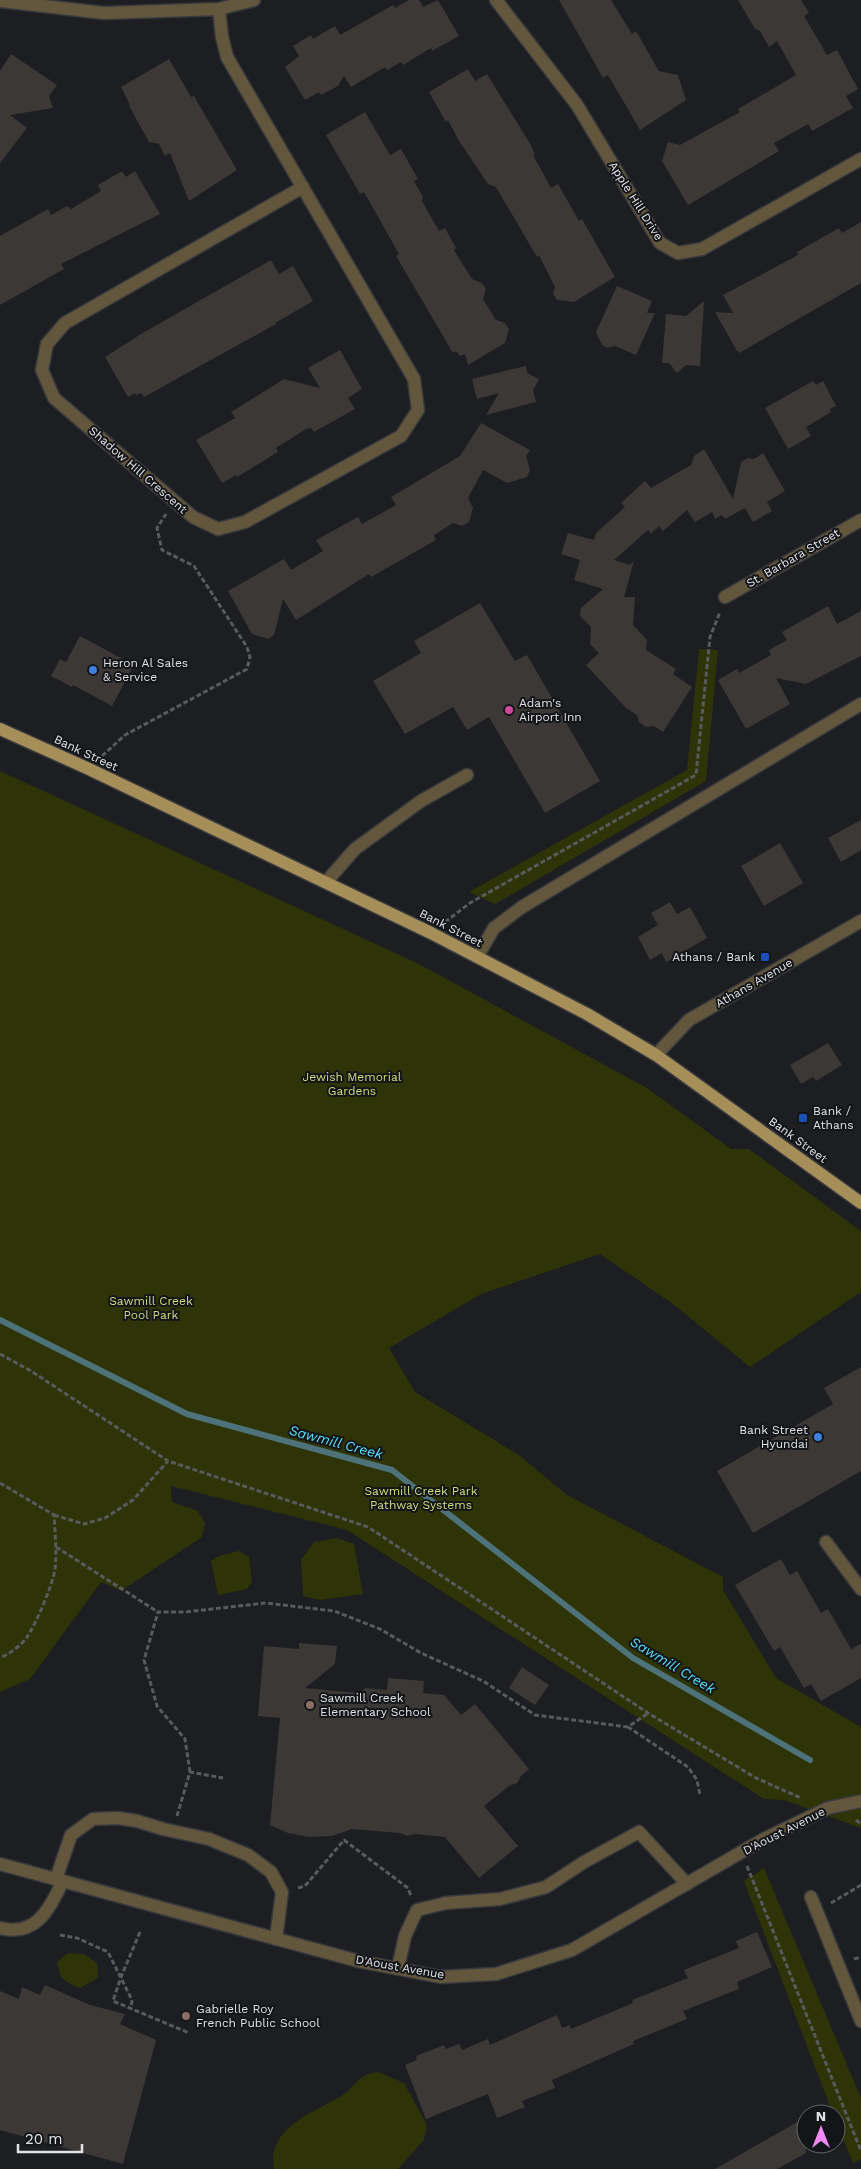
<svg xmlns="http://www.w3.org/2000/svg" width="861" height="2169" viewBox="0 0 861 2169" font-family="'Work Sans',sans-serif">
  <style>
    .green { fill: #2e3407 }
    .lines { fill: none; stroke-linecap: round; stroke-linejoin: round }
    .stream { stroke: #4d727a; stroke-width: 6 }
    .building { fill: #3c3836 }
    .service-casing { stroke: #38393d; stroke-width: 15 }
    .minor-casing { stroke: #38393d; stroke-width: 15 }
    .tertiary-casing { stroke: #38393d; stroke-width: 15 }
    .primary-casing { stroke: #38393d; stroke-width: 15 }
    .path { stroke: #585a5e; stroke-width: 3; stroke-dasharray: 5 2.5; stroke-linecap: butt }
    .service { stroke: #62563d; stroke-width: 12 }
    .minor { stroke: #62563d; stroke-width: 12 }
    .tertiary { stroke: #62563d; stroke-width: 12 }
    .primary { stroke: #a68e58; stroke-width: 12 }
    .shop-dot { fill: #3f7fe0; stroke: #131519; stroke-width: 2 }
    .hotel-dot { fill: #d1479c; stroke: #131519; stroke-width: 2 }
    .transit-dot { fill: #1a4fb4; stroke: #131519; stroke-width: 2 }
    .education-dot { fill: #8d6e63; stroke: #131519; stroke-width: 2 }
    .labels { text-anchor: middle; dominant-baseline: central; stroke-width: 4; stroke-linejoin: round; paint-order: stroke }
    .street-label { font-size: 12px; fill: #e1e2e5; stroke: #131519 }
    .poi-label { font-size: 12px; fill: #e1e2e5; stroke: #131519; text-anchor: start }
    .park-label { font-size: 12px; fill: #cedd7e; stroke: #131519 }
    .water-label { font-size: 14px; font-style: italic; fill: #58dffa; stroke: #131519 }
  </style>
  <rect width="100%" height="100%" fill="#1c1e22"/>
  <path class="green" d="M699,649L718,650L706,781L495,904L469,892L687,770Z
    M0,771L417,963L647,1088L731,1149H749L861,1231V1292L750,1367L673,1304L600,1254L481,1294L389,1348L415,1392L519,1455L567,1495L723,1577V1590L776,1678L861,1727V1828L784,1800L764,1799L347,1530L171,1486L172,1502L198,1511L205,1523L202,1537L121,1591L101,1582L30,1679L0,1692Z
    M337,1538L354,1544L363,1594L320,1600L303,1596L301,1560L314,1542Z
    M239,1551L249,1557L252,1582L247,1589L218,1595L211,1561L219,1556Z
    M764,1868L861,2098V2159L853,2163L836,2121V2114H833L744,1881Z
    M68,1953L84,1954L97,1963L98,1978L80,1988C65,1983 59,1978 57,1962Z
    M378,2072L404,2083L427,2125L424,2140L398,2169H274C266,2128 313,2113 341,2096C358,2085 354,2076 378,2072Z"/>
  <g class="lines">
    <path class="stream" d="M0,1320L187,1414L392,1470L633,1658L810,1760"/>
  </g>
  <path class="building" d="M409,0H419L423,7L438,0L459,36L432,51L431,48L403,65L401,62L387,70L385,67L351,87L344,76L338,86L321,95L319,92L305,100L285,67L299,56L293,46L311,35L313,39L335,26L340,35L393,5L395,8Z
    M559,0H611L632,34L636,31L659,71L678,75L686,100L640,130L608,75L603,78Z
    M738,0H801L809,13L804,16L827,55L837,50L858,89L846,96L853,108L812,131L808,124L774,143L779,151L688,205L662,161L668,142L680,145L740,112L738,109L796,75L777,41L769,47L760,31L755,29Z
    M11,54L57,85L49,96L53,108L10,115L27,128L0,163V71Z
    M169,59L191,97L194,96L237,170L189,201L170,153L165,156L159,144L149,142L129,106L130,105L121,87Z
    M468,69L475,81L487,74L529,142L535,154L533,155L551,188L558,184L579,221L582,219L615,277L574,302L557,300L553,294L555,287L539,255L537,257L496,187L488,184L459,141L448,120L446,122L429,92Z
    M365,112L390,155L401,149L418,179L414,181L423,197L422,201L439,231L445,228L456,248L454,250L472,279L482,283L486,289L483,299L496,320L505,323L509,329L505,343L468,365L465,354L460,356L456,351L453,353L396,256L399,254L364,192L360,194L326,135Z
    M122,171L126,177L135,171L160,214L61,264L64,269L0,305V236L48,209L51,215L67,206L71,209L101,191L98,185Z
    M861,222V283L739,353L737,351L715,312L733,313L723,295L798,255L797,252L839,228L842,233Z
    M271,260L279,274L293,266L313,301L275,323L276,324L144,397L141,393L136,395L135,393L128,397L105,357L141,334Z
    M617,286L652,301L647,313H655L636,355L615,346L608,348L602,345L596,332Z
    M704,301L700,366L686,365L677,373L669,363H662L666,314L686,316Z
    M340,350L362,389L348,398L355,409L314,432L311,428L306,429L276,448L278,452L237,477L236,475L222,483L196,440L235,418L231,412L284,379L320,388L308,368Z
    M526,366L527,373L539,379L533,390L536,402L486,415L499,393L477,399L472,379Z
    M813,381L816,385L823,381L836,406L830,409L831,412L806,427L811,436L788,449L765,408Z
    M481,423L530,450L526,456L530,470L527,477L507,483L483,470L468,498L473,508L469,522L462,526L453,523L434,535L436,540L371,577L369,574L296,620L283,599L274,635L268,639L252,634L228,591L284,559L291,570L323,551L316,540L358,517L362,524L396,505L391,497L460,456Z
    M704,449L733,499L741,462L748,458L754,459L763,453L785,491L767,502L772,511L753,522L745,508L725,519L722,515L715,519L712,512L695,522L687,510L663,531L659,526L651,534L648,530L614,560L630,565L634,561L624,597H635L633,625L647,640L646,650L676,669L673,674L692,687L663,732L654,726L646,727L639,722L637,715L626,708L586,665L599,653L590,644L591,627L580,616L581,608L603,589L574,580L580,560L561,554L568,533L594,540L596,533L625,507L621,503L645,481L651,488L691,465L694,456Z
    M480,603L515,661L527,655L600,781L545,813L489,717L467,730L453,707L405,734L373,681L421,653L414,641Z
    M828,606L837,624L861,611V656L806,684L776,678L790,704L746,729L718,680L737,669L739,673L771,655L769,650L787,640L782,632Z
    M80,636L134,665L112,706L73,685L72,687L51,676L60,659L66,662Z
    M861,820V850L841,862L828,838Z
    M780,843L803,883L764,906L741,866Z
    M670,902L677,914L690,907L707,938L666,962L662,953L650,960L638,937L658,925L651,913Z
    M828,1043L842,1065L816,1081L813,1077L801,1084L790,1065Z
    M861,1367V1471L753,1533L717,1471L833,1404L824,1388Z
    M781,1559L790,1575L797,1571L821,1613L828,1609L851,1649L861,1644V1678L821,1701L811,1684L804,1688L780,1647L774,1651L735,1585Z
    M299,1643L337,1646L335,1664L305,1688L359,1693L366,1688L387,1690L388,1678L424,1681L423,1693L444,1695L461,1715L475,1704L529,1769L521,1776L517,1783L509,1786L484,1806L518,1846L479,1878L445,1837L415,1834L407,1836L400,1833L352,1829L332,1836L309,1837L288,1833L270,1825L280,1718L258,1716L264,1646L299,1649Z
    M522,1667L549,1685L535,1705L509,1688Z
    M757,1932L772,1967L737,1982L739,1989L683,2011L687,2019L633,2041L634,2044L552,2080L555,2088L522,2101L525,2107L497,2118L488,2094L426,2119L405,2065L417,2060L416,2056L444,2045L446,2049L459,2044L462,2050L488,2039L490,2045L557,2015L562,2028L570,2025L571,2029L633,2003L632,2000L688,1978L684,1970L739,1948L736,1941Z
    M45,1985L90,2005L125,2014L120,2024L156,2040L123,2164L0,2130V1991L19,1999L22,1987L40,1995Z
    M806,2117V2153L777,2169H715Z"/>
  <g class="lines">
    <g class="service-casing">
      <path id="service" d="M326,882L355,849L421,801L467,775
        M477,957L494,928L522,907L861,704
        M826,1542L861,1589
        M56,1879L71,1835L93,1819L118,1818L137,1821L163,1829L209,1839L248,1855L271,1872L282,1892L276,1939
        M0,1928C37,1937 49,1909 63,1881
        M398,1968L405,1936L417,1910L446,1903L500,1899L546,1887L584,1862L639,1832L687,1884"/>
    </g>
    <g class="minor-casing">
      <path id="minor" d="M496,0L577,105L660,243L678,253L702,249L861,159
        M0,1L104,13L219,9L254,0
        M219,9L222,37L227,57L414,379L418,410L401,436L245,522L218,529L193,517L54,398L42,370L47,344L65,323L303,187
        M725,597L861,520
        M656,1055L689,1020L861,921
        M811,1897L861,2021"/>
    </g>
    <g class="tertiary-casing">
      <path id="tertiary" d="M0,1864L358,1961L441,1977L496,1974L572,1950L764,1839L828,1808L861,1801"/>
    </g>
    <g class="primary-casing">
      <path id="primary" d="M0,729L89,769L431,933L587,1014L656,1055L861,1203"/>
    </g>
    <path class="path" d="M102,756L125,735L247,669L250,657L247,647L194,566L162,550L157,528L166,514
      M445,922L470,903L696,775L710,637L720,612
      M0,1354L31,1371L168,1461L368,1527L648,1713L756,1778L801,1798
      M0,1483L54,1515C55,1533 57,1551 55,1569C53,1584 36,1624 27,1637C22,1645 9,1654 0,1658
      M54,1515L84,1524L105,1518L133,1500L168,1461
      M56,1547L158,1612
      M647,1714L628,1727L688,1767L697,1780L700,1795
      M190,1772L185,1739L157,1706L144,1660L158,1612H185L266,1603L334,1611L380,1629L421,1653L483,1681L535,1715L628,1727
      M177,1816L190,1772L223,1778
      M856,1820L861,1824
      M747,1866L861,2151
      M298,1888L305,1886L344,1840L408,1888L411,1896
      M831,1903L861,1885
      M140,1932L121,1977L113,2001L189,2033
      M60,1935L77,1938L108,1952L132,2000L131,2009
      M854,1959L861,1957"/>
    <use href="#service" class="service"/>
    <use href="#minor" class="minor"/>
    <use href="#tertiary" class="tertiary"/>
    <use href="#primary" class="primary"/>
  </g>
  <g class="shop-dot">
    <circle cx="93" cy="670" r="5"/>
    <circle cx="818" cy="1437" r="5"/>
  </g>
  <circle class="hotel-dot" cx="509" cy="710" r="5"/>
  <g class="transit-dot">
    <rect x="760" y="952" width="10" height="10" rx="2.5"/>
    <rect x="798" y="1113" width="10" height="10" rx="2.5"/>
  </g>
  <g class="education-dot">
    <circle cx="310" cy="1705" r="5"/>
    <circle cx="186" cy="2016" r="5"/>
  </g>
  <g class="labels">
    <g class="street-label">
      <text transform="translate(636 201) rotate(58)">Apple Hill Drive</text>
      <text transform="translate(138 470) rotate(41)">Shadow Hill Crescent</text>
      <text transform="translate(793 558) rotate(-30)">St. Barbara Street</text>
      <text transform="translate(86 753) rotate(25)">Bank Street</text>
      <text transform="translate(451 928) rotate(27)">Bank Street</text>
      <text transform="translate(754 983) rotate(-30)">Athans Avenue</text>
      <text transform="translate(798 1140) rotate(36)">Bank Street</text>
      <text transform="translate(784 1831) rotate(-27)">D'Aoust Avenue</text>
      <text transform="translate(400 1967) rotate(10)">D'Aoust Avenue</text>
    </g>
    <g class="poi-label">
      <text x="103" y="663">Heron Al Sales<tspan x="103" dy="14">&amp; Service</tspan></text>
      <text x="519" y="703">Adam's<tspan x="519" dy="14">Airport Inn</tspan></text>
      <text x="755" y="957" text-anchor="end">Athans / Bank</text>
      <text x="813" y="1111">Bank /<tspan x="813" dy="14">Athans</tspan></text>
      <text x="808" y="1430" text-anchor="end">Bank Street<tspan x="808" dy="14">Hyundai</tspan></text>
      <text x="320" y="1698">Sawmill Creek<tspan x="320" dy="14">Elementary School</tspan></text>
      <text x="196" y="2009">Gabrielle Roy<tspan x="196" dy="14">French Public School</tspan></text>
    </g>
    <g class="park-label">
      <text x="352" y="1077">Jewish Memorial<tspan x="352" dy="14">Gardens</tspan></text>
      <text x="151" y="1301">Sawmill Creek<tspan x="151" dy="14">Pool Park</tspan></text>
      <text x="421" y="1491">Sawmill Creek Park<tspan x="421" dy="14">Pathway Systems</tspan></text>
    </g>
    <g class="water-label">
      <text transform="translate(336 1442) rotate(15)">Sawmill Creek</text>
      <text transform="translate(673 1665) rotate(31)">Sawmill Creek</text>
    </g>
  </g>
  <g transform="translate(821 2129)"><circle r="24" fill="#131519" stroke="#65676b"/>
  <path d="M0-4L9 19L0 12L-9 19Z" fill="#f18af4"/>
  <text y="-8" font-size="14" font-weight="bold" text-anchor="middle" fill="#e1e2e5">N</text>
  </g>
  <path d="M18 2144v8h64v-8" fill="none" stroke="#e1e2e5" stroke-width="2.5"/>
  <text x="25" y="2144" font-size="15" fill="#e1e2e5" stroke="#131519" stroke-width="4" paint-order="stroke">20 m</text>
</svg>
